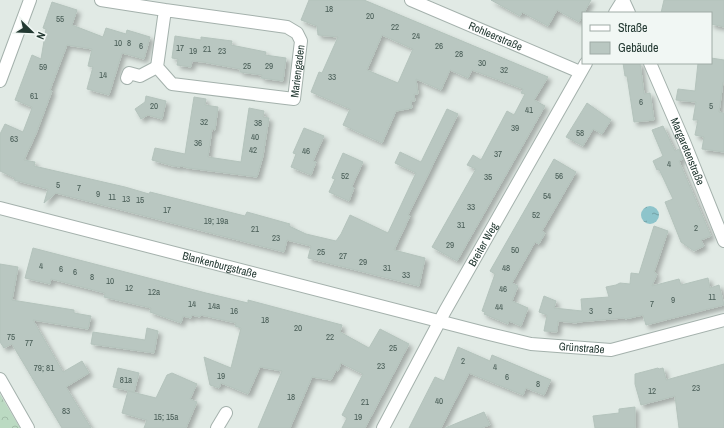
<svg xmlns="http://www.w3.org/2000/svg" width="724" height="428" viewBox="0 0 724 428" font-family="'Archivo Narrow',sans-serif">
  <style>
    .forest { fill: url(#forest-crowns) }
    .water { fill: url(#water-ripples) }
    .building { fill: #b9c7c1; stroke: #b4c3bc; fill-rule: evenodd; filter: url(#shadow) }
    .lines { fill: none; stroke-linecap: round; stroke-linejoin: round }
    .minor-casing { stroke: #a4b1ac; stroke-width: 14 }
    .minor { stroke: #fff; stroke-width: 12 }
    .labels { text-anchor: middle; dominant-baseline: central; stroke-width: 3.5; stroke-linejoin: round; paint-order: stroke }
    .number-label { font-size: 9px; fill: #485c56 }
    .street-label { font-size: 11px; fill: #233932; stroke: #f1f7f4 }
  </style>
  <defs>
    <pattern id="forest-crowns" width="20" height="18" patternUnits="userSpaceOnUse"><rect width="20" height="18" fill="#bbdac2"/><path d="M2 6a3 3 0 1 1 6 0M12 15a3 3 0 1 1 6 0" fill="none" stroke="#a0bca7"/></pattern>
    <pattern id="water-ripples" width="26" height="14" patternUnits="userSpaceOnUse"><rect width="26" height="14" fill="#8dc4cb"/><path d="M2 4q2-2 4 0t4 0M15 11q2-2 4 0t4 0" fill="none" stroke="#73a0a5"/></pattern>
    <filter id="shadow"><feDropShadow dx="3.5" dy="3.5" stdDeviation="2" flood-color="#0004"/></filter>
  </defs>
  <rect width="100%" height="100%" fill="#e1eae5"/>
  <path class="forest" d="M0,394L20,428H0Z"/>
  <path class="water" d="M641 215a9 9 0 1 1 18 0a9 9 0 1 1-18 0Z"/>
  <path class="building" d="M309,0H364L548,77L534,100L545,106L457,261L432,247L476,169L467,165L473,155L481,160L507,111L514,115L525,94L521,93L523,89L472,70L468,78L450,70L441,90L416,79L418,94H414L415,101H411L412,108L396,111L382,143L343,125L350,109L311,92L319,72L322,73L338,37L318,35L317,26L301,20ZM382,35L413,49L398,83L367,70Z
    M491,0H591L579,22L557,10L548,26L522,12L520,16Z
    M664,0H724V27L711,24V13H661Z
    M52,2L77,10L72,25L103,37L106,28L126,34L127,30L150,37L144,59L122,53L109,95L87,89L93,67L88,66L92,49L67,45L50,90L52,91L36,134L24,160L35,162L34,166L125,187L149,194L150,192L245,216L247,212L290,224L289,226L306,234L336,241L341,234L350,215L388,233L416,173L395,163L400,152L421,162L447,109L458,114L408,215L410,216L394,250L425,258L419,286L308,258L311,246L287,240L284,252L56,193L44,203L48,189L14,180L15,178L0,171V134L5,124L23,132L31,111L32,107L15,100L32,55L41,59L46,29L43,28Z
    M175,36L201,40V37L232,41L231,45L266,52L265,55L286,58L283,81L261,78L262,75L240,72V69L203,62L192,61L191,67L177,65L178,59L172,58Z
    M711,58L724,60V82H723L719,112L724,113V152L702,149L704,137L695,135L698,120H693L696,102L676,100L678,89L695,91L698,63H711Z
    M623,63H640L644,94L650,93L654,120L634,122L627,76H625Z
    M146,96L166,101L162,119L148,115L141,119L135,109L145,102Z
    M194,97L206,99L205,105L218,107L215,130L212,129L208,157L241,162L249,108L264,111L263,117L269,118L263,156L257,177L188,168L181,166L180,167L173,166L152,160L155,148L185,154Z
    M587,103L611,120L602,134L593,129L583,146L566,137Z
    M663,126L675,151L679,149L683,159L679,161L711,236L701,240L704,246L694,251L681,242L665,202L673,199L659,169L657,170L653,161L663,156L652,130Z
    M304,128L324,136L313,161L316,162L311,175L291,167L296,154L293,153Z
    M343,153L363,162L352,186L354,188L349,201L329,192L335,179L332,178Z
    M554,159L576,172L542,231L545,233L539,244L535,242L512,283L518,286L512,301L528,308L521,326L509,321L508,324L484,314L485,312L482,311L495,274L490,271Z
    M654,226L668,231L654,272L657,274L652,286L679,279L681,285L708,278L710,288L719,285L724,305L646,325L643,315L625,319L624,318L577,322V323L558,321L557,332L544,331L547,315L539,312L544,296L556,301L554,308L582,311L581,299L609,297L606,287L616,285L620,283L630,284L631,273L639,274Z
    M33,248L206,293L248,303V300L342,325L340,332L369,348L380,329L409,344L365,428H342L347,418L342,415L363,374L341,363L338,371L336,370L331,380L312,377L290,428H258L282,371L260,367L248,394L221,383L219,388L210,385L204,357L231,368L241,328L235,326L236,323L201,315L200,317L192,315L191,318L183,316L181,323L150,312L151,308L104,297L105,293L51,279L50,284L25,278Z
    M0,264L18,267L12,300L74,310V313L91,316L88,329L33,320L63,372L82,361L89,373L66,387L91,428H62L12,344L4,348L0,342Z
    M147,328L158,331L154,353L91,344L93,332L145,340Z
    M458,347L490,361L492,355L551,380L544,395L526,388L523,395L469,373L441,428H409L435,377L444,381Z
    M724,364V428H679L675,396L641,405L635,384V374L658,368L659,369L663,368L666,380Z
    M118,368L139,373L134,392L113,387Z
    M172,373L197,384L190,399L197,402L186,428H144L147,420L122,413L128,391L156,398L167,375Z
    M635,407V428H595L593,416L619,413V409Z
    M484,412L490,425L481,428H445Z"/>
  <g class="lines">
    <g class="minor-casing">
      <g id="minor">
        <path id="s1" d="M101,0L165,10L157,67L172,84L294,99L301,41L297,33L287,27L165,10"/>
        <path id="s2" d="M411,0L580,72"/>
        <path d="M623,0L629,13"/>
        <path d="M615,13L623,0"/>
        <path id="s3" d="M650,63L685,144L724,241"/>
        <path d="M127,78L129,73L140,76L157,67"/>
        <path d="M0,81L30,0"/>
        <path id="s4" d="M0,208L485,333L531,344L611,350L724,320"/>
        <path d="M0,379L28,428"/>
        <path d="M217,428L226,413"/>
        <path id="s5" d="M383,428L445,311L586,63"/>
      </g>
    </g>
    <use href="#minor" class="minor"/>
  </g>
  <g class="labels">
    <g class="number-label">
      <text x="329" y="9">18</text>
      <text x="370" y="16">20</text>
      <text x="60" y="19">55</text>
      <text x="395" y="27">22</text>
      <text x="416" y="36">24</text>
      <text x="118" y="43">10</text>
      <text x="129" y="43">8</text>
      <text x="141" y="46">6</text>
      <text x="439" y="46">26</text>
      <text x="180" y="48">17</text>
      <text x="207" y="49">21</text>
      <text x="193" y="51">19</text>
      <text x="222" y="51">23</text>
      <text x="459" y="54">28</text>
      <text x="482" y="63">30</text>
      <text x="247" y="66">25</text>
      <text x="269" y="66">29</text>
      <text x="43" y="67">59</text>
      <text x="504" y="70">32</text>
      <text x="103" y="75">14</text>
      <text x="332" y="77">33</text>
      <text x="34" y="96">61</text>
      <text x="641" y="102">6</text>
      <text x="154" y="106">20</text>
      <text x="711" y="106">5</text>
      <text x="529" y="110">41</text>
      <text x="204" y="122">32</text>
      <text x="258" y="123">38</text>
      <text x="515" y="128">39</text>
      <text x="580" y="133">58</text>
      <text x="255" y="137">40</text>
      <text x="14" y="139">63</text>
      <text x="198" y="143">36</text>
      <text x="253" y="150">42</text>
      <text x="306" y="151">46</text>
      <text x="498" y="154">37</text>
      <text x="669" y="164">4</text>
      <text x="345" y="176">52</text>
      <text x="559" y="176">56</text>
      <text x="488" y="177">35</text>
      <text x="58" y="185">5</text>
      <text x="79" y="188">7</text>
      <text x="98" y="194">9</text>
      <text x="547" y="196">54</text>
      <text x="112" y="197">11</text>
      <text x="126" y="199">13</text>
      <text x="140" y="200">15</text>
      <text x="471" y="207">33</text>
      <text x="167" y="210">17</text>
      <text x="536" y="215">52</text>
      <text x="216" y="221">19; 19a</text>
      <text x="461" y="225">31</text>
      <text x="696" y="228">2</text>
      <text x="255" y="229">21</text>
      <text x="276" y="238">23</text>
      <text x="450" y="245">29</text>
      <text x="515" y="250">50</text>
      <text x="321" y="252">25</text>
      <text x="343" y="256">27</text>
      <text x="363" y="262">29</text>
      <text x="41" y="266">4</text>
      <text x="387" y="268">31</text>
      <text x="506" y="268">48</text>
      <text x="61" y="269">6</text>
      <text x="75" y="272">6</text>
      <text x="406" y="275">33</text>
      <text x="92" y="277">8</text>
      <text x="110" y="281">10</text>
      <text x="129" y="288">12</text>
      <text x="503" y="289">46</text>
      <text x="154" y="292">12a</text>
      <text x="712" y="297">11</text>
      <text x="673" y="300">9</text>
      <text x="192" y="304">14</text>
      <text x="652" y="304">7</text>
      <text x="214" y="306">14a</text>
      <text x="499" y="307">44</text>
      <text x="234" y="311">16</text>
      <text x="591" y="311">3</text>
      <text x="610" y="311">5</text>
      <text x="265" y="320">18</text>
      <text x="298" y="328">20</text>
      <text x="11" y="337">75</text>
      <text x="330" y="337">22</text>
      <text x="29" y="343">77</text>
      <text x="393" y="348">25</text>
      <text x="463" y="361">2</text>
      <text x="381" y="366">23</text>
      <text x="495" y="367">4</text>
      <text x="44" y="368">79; 81</text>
      <text x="221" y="376">19</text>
      <text x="507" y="377">6</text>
      <text x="126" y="380">81a</text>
      <text x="538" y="384">8</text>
      <text x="696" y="388">23</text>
      <text x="652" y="391">12</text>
      <text x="291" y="397">18</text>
      <text x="439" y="401">40</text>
      <text x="365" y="402">21</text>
      <text x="66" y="411">83</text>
      <text x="166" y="417">15; 15a</text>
      <text x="358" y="417">19</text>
    </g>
    <g class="street-label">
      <text stroke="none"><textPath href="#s2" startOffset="92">Rohleerstraße</textPath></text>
      <text stroke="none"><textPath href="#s1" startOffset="296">Mariengaden</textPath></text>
      <text stroke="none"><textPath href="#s3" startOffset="96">Margaretenstraße</textPath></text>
      <text stroke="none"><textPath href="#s5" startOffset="209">Breiter Weg</textPath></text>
      <text stroke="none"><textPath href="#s4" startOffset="227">Blankenburgstraße</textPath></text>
      <text stroke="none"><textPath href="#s4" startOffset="599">Grünstraße</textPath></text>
    </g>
  </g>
  <rect x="582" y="12" width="130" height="52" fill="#f1f7f4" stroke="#9faba6"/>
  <rect x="590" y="25" width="20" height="6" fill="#ffffff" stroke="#9faba6"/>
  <text x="618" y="32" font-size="12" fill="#233932">Straße</text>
  <rect x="590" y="42" width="20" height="12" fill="#b9c7c1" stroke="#9faba6"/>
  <text x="618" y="52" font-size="12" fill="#233932">Gebäude</text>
  <g transform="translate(32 32) rotate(113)" stroke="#f1f7f4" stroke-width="3" paint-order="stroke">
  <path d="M0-3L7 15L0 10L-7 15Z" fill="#233932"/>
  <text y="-6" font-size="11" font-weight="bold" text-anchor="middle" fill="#233932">N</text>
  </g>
</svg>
